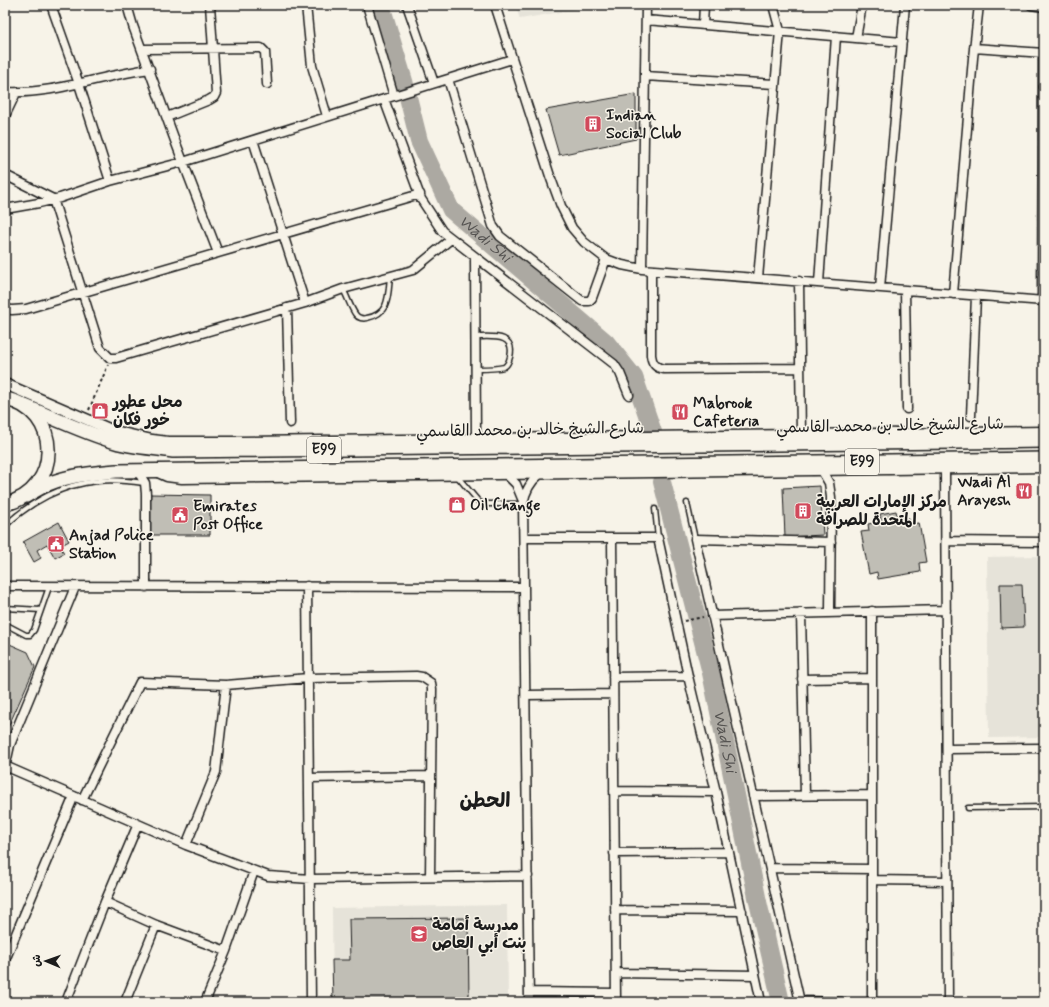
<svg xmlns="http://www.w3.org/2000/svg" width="1049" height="1007" viewBox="0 0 1049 1007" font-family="Mynerve,'Playpen Sans Arabic',sans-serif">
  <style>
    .built { fill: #e6e3d9 }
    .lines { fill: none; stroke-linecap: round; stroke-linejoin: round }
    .river { stroke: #aca9a2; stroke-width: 18 }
    .building { fill: #c0beb5; stroke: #1c1c1c }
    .service-casing { stroke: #1c1c1c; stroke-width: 7 }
    .minor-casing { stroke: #1c1c1c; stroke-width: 11 }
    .tertiary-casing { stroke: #1c1c1c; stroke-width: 13 }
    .trunk-casing { stroke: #1c1c1c; stroke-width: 16 }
    .path { stroke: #1c1c1c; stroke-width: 2; stroke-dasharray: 3 3; stroke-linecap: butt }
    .service { stroke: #f7f3e8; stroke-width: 4 }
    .minor { stroke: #f7f3e8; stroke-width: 8 }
    .tertiary { stroke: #f7f3e8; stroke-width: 10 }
    .trunk { stroke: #f7f3e8; stroke-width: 13 }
    .labels { text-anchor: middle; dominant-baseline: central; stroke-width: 3; stroke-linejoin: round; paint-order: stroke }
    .shield { fill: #f7f3e8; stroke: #5e5c59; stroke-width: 1 }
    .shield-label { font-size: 15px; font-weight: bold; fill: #1c1c1c }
    .poi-label { font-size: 16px; font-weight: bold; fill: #1c1c1c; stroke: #f7f3e8; text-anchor: start }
    .street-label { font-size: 16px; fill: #1c1c1c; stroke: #f7f3e8 }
    .water-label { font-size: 17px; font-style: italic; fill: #565452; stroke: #f7f3e8 }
    .district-label { font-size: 20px; font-weight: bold; fill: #1c1c1c; stroke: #f7f3e8 }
  </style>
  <rect width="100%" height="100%" fill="#f7f3e8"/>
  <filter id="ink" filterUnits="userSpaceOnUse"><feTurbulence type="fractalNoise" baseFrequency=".025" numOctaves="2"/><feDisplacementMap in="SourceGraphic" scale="8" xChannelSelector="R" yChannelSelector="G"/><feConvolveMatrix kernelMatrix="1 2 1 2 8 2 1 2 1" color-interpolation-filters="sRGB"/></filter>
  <g filter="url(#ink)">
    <path class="built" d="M515,5H601L520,19Z
      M1044,556V737L989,738L987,557Z
      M507,905L508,1002H333L332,908Z"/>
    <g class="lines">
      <g class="river">
        <path id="s1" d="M381,5L404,81L419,141L451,210L606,342L634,377L653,432"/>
        <path id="s2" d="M662,482L711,673L758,902L781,1002"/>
      </g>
    </g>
    <path class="building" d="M636,94V139L559,155L546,110Z
      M820,486L823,535L785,537L783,488Z
      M149,494L210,495V535H149Z
      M896,511L898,520L909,518L911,524L919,523L926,562L919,563L920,572L878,579L877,572L869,574L861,532L869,531L868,524L881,522L880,514Z
      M59,522L69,541L60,546L64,553L55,558L47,544L37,550L41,558L34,562L23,542Z
      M1000,584H1022L1024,627L1001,628Z
      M5,642L28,652L35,667L5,734Z
      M468,918L469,1002H333L332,960H350L349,919Z"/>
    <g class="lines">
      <g class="service-casing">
        <path id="service" d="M343,289C347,296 351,309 356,315C358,318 363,319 367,318C390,314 388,295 390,276
          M476,337C491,337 516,333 510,357C509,361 508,365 504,367C497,369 483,369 476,369
          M457,476L479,502L485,504H523
          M687,503L695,539
          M655,509L658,538
          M5,526C30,502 63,484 98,481C113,479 129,481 144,483
          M5,608L41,610L34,630L30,635H26L5,624
          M41,610L49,587
          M968,808L1044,807"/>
      </g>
      <g class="minor-casing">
        <path id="minor" d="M51,5L79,84L110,181
          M127,5L133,26L177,146L218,253
          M306,5L312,66L327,116
          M367,5L394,96
          M407,5L434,83
          M495,5L550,176L561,206L572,228L584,242L606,259L622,265L642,269L1044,301
          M1031,5L1044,7
          M646,20L902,42
          M703,25L704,5
          M856,38L862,5
          M974,48L1044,53
          M142,49L261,48L265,52L267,84
          M645,76L775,84
          M448,79L493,226L500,236L582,301H589L592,298L606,259
          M5,92C54,95 101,75 150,69
          M384,99L421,199L442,231L614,364L620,373L629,395
          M5,116L16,93
          M167,117L209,100L214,97L216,93L210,5
          M253,140L305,303
          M5,175L53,199L100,348L110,358H116L305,303L343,289L413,270L451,239
          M5,209L39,203L60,198L110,181L183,162L512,59
          M475,258L476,439
          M642,269L646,5
          M651,270V355C652,363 655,368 664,369L800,368
          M758,278L780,31L773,5
          M799,281L801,435
          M819,283L836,36
          M880,288L905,5
          M905,290L907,409
          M953,294L973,58L979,5
          M1042,301L1043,53
          M287,308L290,423
          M5,309L12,310L26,309L420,194
          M971,416L976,296
          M945,469L948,1002
          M137,470L145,483L146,494V587
          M822,471L829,483L831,497L830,612
          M507,475L516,484L523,501
          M524,538H658L688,676L716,792L761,1002
          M612,538L616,1002
          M946,541L1044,542
          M5,586L524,587
          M307,586L311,1002
          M801,613L805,795
          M712,616L946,610
          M613,677L688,676
          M802,679L872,678
          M526,695L613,694
          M947,749L1044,748
          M5,766L186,845L268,876L310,879L528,876
          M5,768L10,745L75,587
          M309,778L431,776
          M614,791L716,792
          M753,796L872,795
          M82,800L140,682L226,685L308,678L416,676L422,677L431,683L432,689L430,877
          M186,845L216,772L226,685
          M614,853L729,852
          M770,868L872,869
          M872,880L947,881
          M105,902L156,925L226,951
          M615,910L742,911
          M5,960L74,796
          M616,973L755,975
          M529,992L616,993
          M5,1000L10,1002
          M800,1001L842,1002
          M66,1002L105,902L138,824
          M125,1002L156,925
          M205,1002L226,951L254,871
          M529,1002L523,504C525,491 530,482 540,474
          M800,1002L695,539L831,542
          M872,1002V611"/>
      </g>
      <g class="tertiary-casing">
        <path id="tertiary" d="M5,384L109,429L122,433L152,440L168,442H239L1044,432
          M158,472L167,476L182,478L1044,467"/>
      </g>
      <g class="trunk-casing">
        <path id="trunk" d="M5,399C62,409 63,491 5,504
          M25,406C56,419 87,434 119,443C137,447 156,449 174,451L1044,441
          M26,496C33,492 41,487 48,484C70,475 94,473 117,471L1044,459"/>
      </g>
      <path class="path" d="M89,410L108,365
        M684,621L703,617"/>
      <use href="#service" class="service"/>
      <use href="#minor" class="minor"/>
      <use href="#tertiary" class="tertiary"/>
      <use href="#trunk" class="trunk"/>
    </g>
  </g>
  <defs>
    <g id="building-square" transform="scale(0.9)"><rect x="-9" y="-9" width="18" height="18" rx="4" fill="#d1495b" stroke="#f7f3e8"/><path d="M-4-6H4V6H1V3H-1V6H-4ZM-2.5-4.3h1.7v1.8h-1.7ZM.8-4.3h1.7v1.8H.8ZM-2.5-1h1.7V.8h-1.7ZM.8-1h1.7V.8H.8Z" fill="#fff"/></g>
    <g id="shop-square" transform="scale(0.9)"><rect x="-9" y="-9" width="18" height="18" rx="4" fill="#d1495b" stroke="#f7f3e8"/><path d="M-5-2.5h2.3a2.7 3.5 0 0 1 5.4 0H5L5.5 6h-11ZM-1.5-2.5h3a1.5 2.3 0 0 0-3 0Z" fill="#fff"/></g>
    <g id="restaurant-square" transform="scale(0.9)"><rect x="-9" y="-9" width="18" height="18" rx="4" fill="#d1495b" stroke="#f7f3e8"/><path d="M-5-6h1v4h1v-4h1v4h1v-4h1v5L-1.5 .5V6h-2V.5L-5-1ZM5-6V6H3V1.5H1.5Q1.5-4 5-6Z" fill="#fff"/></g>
    <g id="civic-square" transform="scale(0.9)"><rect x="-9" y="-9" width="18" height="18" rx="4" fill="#d1495b" stroke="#f7f3e8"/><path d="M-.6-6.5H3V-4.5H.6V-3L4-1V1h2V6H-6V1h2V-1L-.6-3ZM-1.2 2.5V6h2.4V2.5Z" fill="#fff"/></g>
    <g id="school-square" transform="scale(0.9)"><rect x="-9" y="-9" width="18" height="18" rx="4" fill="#d1495b" stroke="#f7f3e8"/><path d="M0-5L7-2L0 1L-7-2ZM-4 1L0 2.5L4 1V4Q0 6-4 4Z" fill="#fff"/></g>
  </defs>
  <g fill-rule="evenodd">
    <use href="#building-square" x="593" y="124"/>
    <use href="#shop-square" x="100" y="411"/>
    <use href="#restaurant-square" x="680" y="412"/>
    <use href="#restaurant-square" x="1024" y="491"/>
    <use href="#shop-square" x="457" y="505"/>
    <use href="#building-square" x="803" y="511"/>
    <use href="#civic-square" x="180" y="515"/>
    <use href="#civic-square" x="56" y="544"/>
    <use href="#school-square" x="419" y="934"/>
  </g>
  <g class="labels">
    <g class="shield">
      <rect x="307" y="437" width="34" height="26" rx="3"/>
      <rect x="845" y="449" width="34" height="26" rx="3"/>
    </g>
    <g class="shield-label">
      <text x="324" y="450">E99</text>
      <text x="862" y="462">E99</text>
    </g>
    <g class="poi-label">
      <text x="606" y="115">Indian<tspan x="606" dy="18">Social Club</tspan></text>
      <text x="113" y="402">محل عطور<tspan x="113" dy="18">خور فكان</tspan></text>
      <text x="693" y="403">Mabrook<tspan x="693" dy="18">Cafeteria</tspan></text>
      <text x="1011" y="482" text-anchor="end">Wadi Al<tspan x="1011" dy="18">Arayesh</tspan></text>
      <text x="816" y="502">مركز الإمارات العربية<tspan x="816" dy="18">المتحدة للصرافة</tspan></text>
      <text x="470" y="505">Oil Change</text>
      <text x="193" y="506">Emirates<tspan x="193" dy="18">Post Office</tspan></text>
      <text x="69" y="535">Anjad Police<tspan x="69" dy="18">Station</tspan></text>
      <text x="432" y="925">مدرسة أمامة<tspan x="432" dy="18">بنت أبي العاص</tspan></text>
    </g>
    <g class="street-label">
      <text transform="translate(890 426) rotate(-1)">شارع الشيخ خالد بن محمد القاسمي</text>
      <text transform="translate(530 430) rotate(-1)">شارع الشيخ خالد بن محمد القاسمي</text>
    </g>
    <g class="water-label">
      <text stroke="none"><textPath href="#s1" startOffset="262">Wadi Shi</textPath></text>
      <text stroke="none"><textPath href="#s2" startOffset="267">Wadi Shi</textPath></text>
    </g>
    <g class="district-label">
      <text x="485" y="801">الحطن</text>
    </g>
  </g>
  <rect width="1049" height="1007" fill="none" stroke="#f7f3e8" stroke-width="20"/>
  <rect x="10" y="10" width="1029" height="987" fill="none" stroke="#1c1c1c" stroke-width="1.5" filter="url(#ink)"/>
  <g transform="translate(46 961) rotate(272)" stroke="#f7f3e8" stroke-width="3" paint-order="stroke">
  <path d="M0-3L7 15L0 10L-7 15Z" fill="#1c1c1c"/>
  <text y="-6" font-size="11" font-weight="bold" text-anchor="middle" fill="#1c1c1c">ش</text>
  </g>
</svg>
